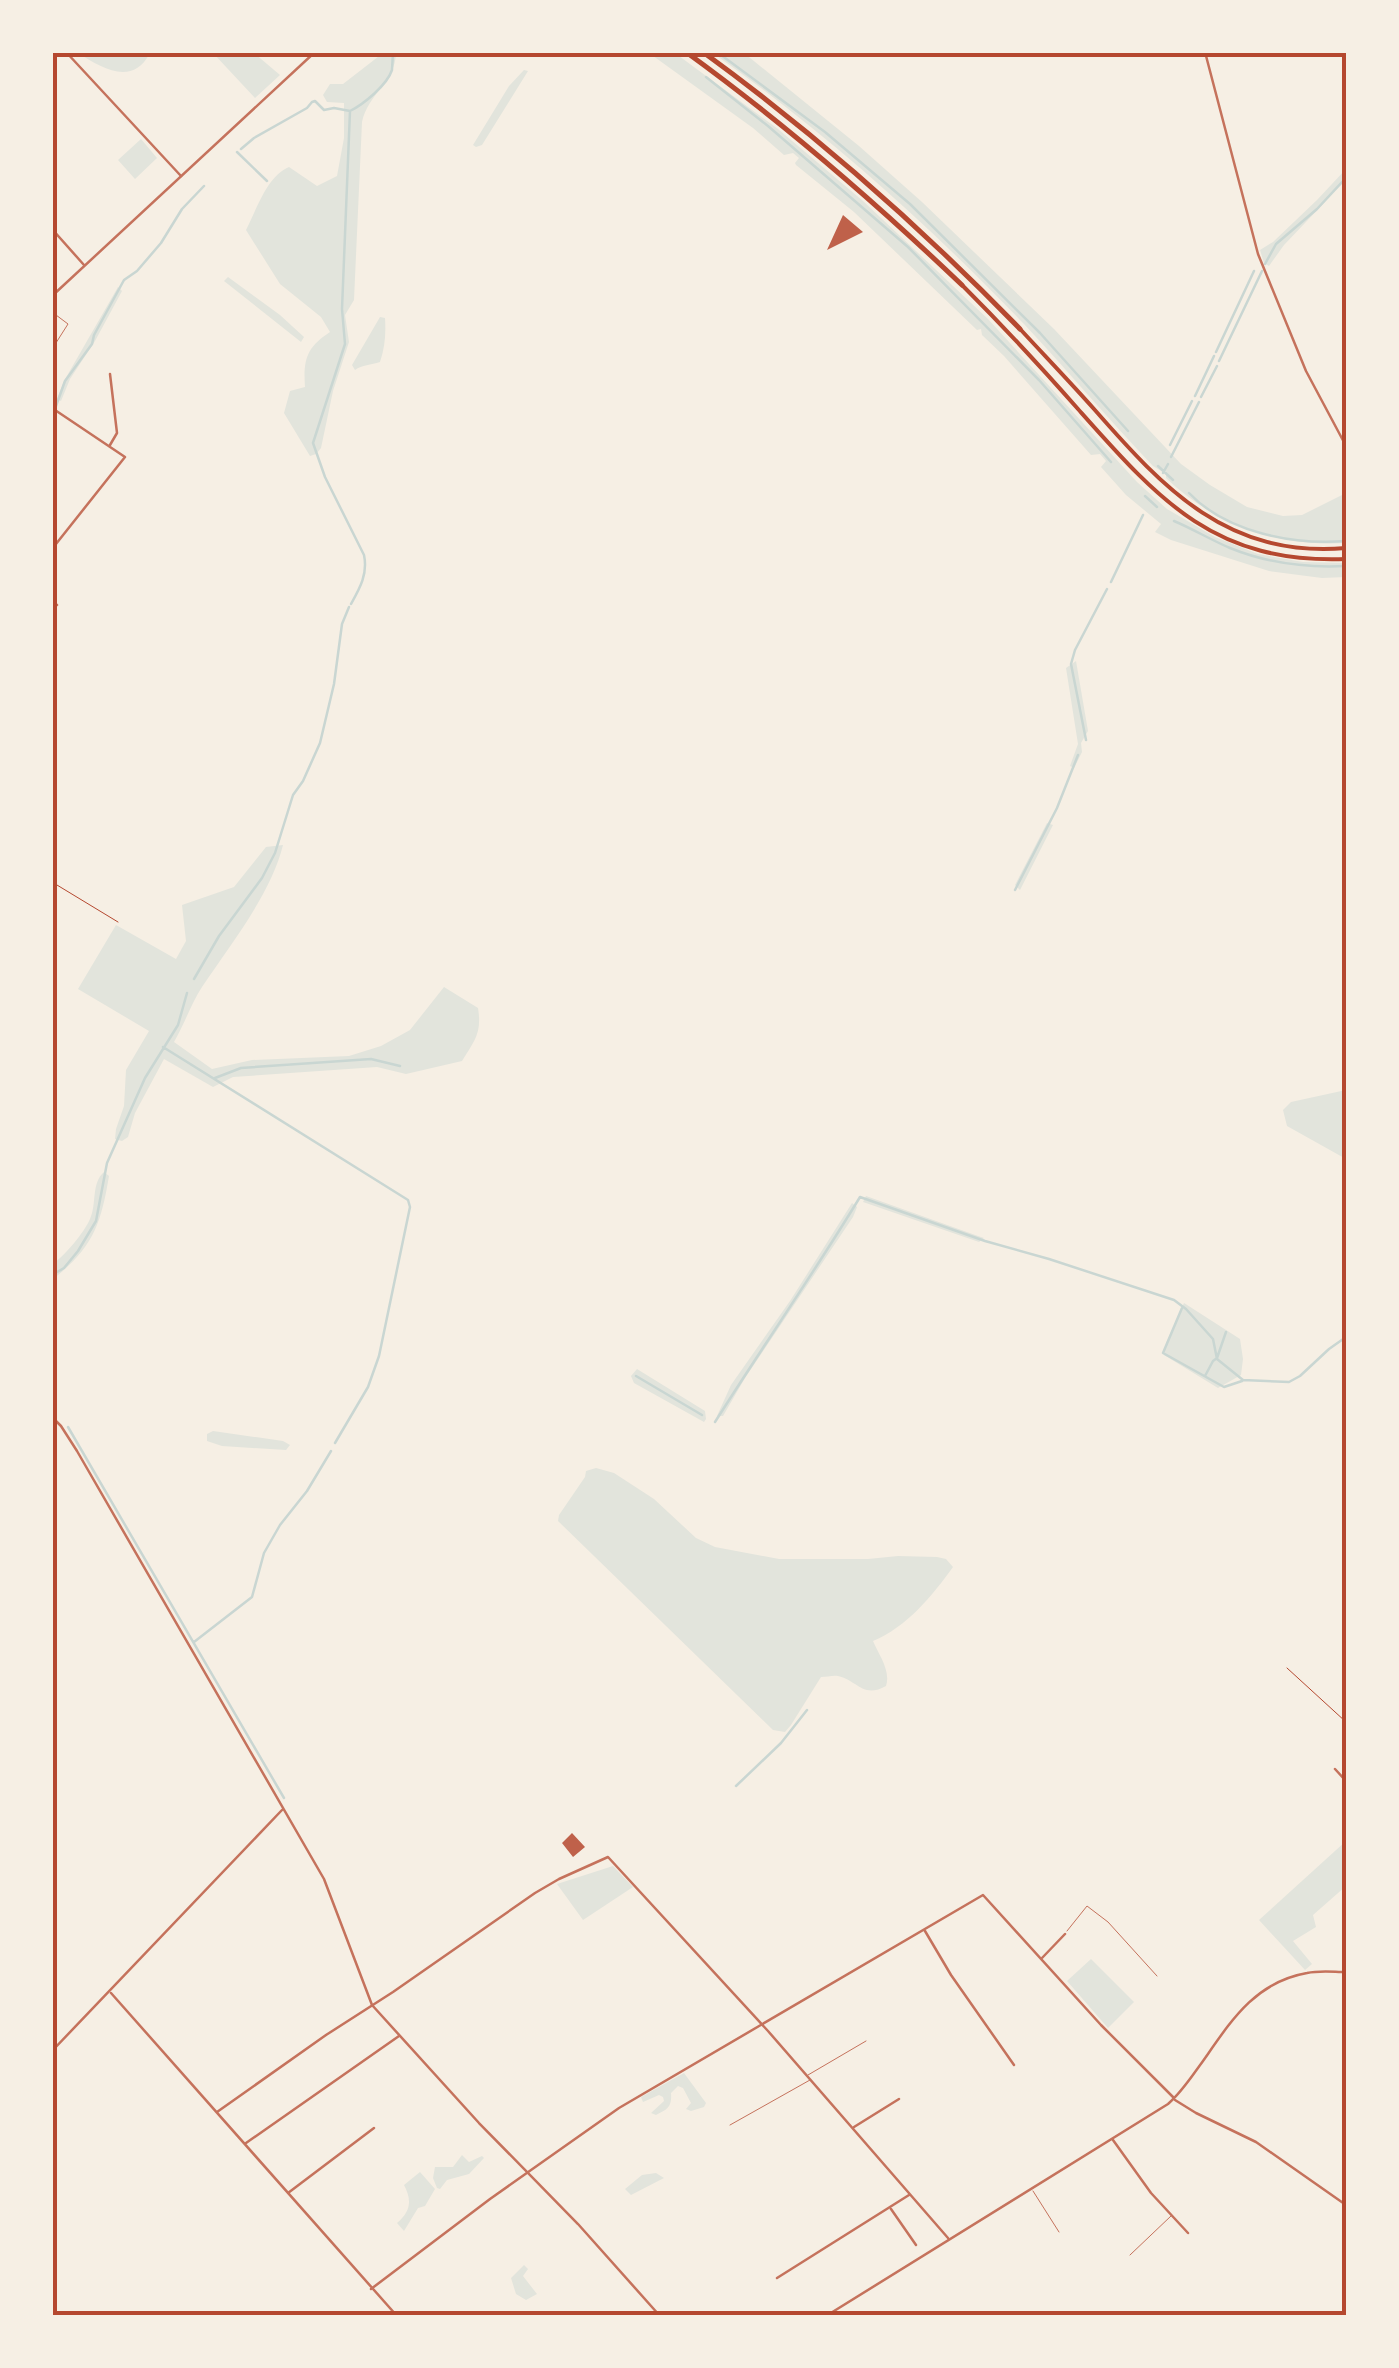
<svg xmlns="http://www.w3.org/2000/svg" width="1399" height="2368" viewBox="0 0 1399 2368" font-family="'Titillium Web',sans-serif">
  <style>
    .green { fill: #e2e4dc }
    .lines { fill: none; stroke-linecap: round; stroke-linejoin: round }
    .stream { stroke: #c9d6d2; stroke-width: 2.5 }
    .building { fill: #bf614a }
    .path { stroke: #b5482f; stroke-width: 1 }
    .service { stroke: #c5725c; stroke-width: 1 }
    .minor { stroke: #c5725c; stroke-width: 2.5 }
    .tertiary { stroke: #c5725c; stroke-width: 2.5 }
    .trunk { stroke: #b5482f; stroke-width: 4 }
    .motorway { stroke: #b5482f; stroke-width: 5 }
    .neatline { fill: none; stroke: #b5482f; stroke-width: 4 }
  </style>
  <rect width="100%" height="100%" fill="#f6efe4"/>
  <path class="green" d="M78,53L150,52V53C132,87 102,68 78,53Z
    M213,53H254L280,75L255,98Z
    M383,53H396C395,82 368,94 362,122L354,300L345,315L349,342L333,391L321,448L316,454L310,456L284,413L290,391L305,387C303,359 307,347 330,332L321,317L280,284L246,230C257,209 267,176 289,167L317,186L337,176L344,138V103L327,102L323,95L330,84H343Z
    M649,53H675L778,129L863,201L988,319L1137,482L1167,509L1215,537L1258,554L1303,562L1346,563V577L1322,578L1269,571L1171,540L1155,532L1161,524L1126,495L1101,467L1106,461L1100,454L1091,455L1004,356L982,335L981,329L977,330L854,212L796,165L795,163L799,158L793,153L784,155L753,128Z
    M713,53H744L859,146L922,202L1054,329L1181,464L1210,485L1247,507L1283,516L1302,515L1346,493V543C1279,547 1215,525 1166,478V474L1153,466C1109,420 1068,371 1024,324C929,225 825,132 713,53Z
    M524,70L528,71L482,145L476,147L473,145L509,86Z
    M141,139L157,158L135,179L118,160Z
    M1346,169V180L1284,245L1269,266L1264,263L1260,250L1273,242L1317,200Z
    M228,277L280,315L304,337L301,342L224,281Z
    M118,287L122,291L95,341L70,379L61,401L57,399L64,381Z
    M380,317L385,318C386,334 385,347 380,362C371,365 362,365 355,370L352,365Z
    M1076,661L1088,731L1081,743L1082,752L1074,768L1070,766L1078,744L1066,668Z
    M1047,823L1053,825L1020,890L1015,885Z
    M283,845C271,894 230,945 202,987C191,1004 184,1025 174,1042L212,1069L252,1060L349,1056L381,1046L410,1030L444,987L478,1008C482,1033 475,1040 462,1061L406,1074L377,1067L233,1077L213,1087L164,1059L135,1113L128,1137L122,1141L115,1139L116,1129L124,1106L126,1070L149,1031L78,989L116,925L176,959L186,941L182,905L234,887L266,847Z
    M1346,1090V1159L1287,1126L1283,1110L1291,1102Z
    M104,1172L109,1176C101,1224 93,1248 53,1279V1264C65,1255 84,1233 90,1219C97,1204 91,1183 104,1172Z
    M866,1196L978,1236L984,1238L979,1242L863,1202Z
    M852,1203L857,1207L853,1217L745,1378L723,1416H717L731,1385L790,1301Z
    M1184,1303L1240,1339L1243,1359L1241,1375L1218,1388L1164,1355L1166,1343Z
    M637,1369L705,1411L706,1419L704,1422L634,1383L631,1376Z
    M213,1431L283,1441L290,1445L286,1450L222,1446L207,1441V1434Z
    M596,1468L614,1473L654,1499L696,1538L715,1547L779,1559H868L898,1556L937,1557L946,1559L953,1567C932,1596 907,1627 873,1641C879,1655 891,1671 886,1686C863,1699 857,1680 838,1676C833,1675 827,1677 821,1677L791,1725L785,1732L773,1730L558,1521L559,1515L585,1477L586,1471Z
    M1346,1841V1886L1313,1915L1316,1927L1293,1941L1312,1964L1305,1970L1259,1920Z
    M613,1866L633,1887L583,1920L557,1884Z
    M1091,1959L1134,2002L1108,2028L1067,1981Z
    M684,2073L706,2103L704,2107L691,2111L686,2109L691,2103L683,2088L678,2086L671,2093C672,2107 668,2109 656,2115L651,2113L664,2101L663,2097L659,2095L643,2102L641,2097Z
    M462,2155L469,2162L482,2156L484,2158L469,2174L447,2180L440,2189L437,2188L433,2178L435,2167H453Z
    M420,2172L435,2189L425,2206L418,2208L404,2231L397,2223C411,2211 412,2200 404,2185Z
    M656,2173L664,2178L631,2195L625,2189L642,2175Z
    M524,2265L528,2269L523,2276L537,2294L526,2300L516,2294L511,2278Z"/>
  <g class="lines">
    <path class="stream" d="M717,52L825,132L910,204L1040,333L1128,431
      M706,77L768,126L908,247L1039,380L1111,462
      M241,149L254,138L307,108L312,102L315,101L324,110L334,108L350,111
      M237,152L267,181
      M1265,264L1276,244L1317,209L1342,182
      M1216,352L1254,271
      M1219,361L1262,271
      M1195,396L1214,356
      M1201,397L1217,366
      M56,406L65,381L92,344L94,335L124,280L137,271L161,243L182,209L204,186
      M1170,445L1192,401
      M1171,457L1199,402
      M1158,466L1173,480
      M1163,473L1168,464
      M1189,493C1227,533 1294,545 1346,541
      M1145,496L1157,507
      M1174,521C1193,529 1211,540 1230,548C1267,563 1308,568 1346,566
      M1111,582L1143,515
      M351,604C360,588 368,574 364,555L325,477L313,443L345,344L342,309L350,111C364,104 387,85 392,70C392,68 393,54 393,52
      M1086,740L1071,664L1075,650L1107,589
      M1015,890L1057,808L1078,755
      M194,979L219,936L262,878L275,853L293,795L303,781L320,743L334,684L342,624L349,607
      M163,1047L408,1200L410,1207L379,1356L368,1387L335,1443
      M215,1078L241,1068L371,1059L400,1066
      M52,1275L64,1268L78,1251L96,1221L107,1163L145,1078L178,1025L187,993
      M1182,1308L1163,1353L1224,1387L1242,1381
      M636,1376L702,1415
      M1205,1376L1213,1361L1217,1358L1226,1332
      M715,1422C763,1346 814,1273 860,1197L985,1241L1049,1259L1174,1300L1186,1309L1213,1339L1217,1359L1243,1380L1289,1382L1300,1376L1329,1349L1346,1337
      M68,1427L284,1798
      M194,1642L252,1597L264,1553L280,1525L307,1491L331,1451
      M736,1786L781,1743L807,1710"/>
  </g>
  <path class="building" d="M843,215L863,232L827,250Z
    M572,1833L585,1847L573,1857L562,1843Z"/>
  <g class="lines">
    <path class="path" d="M52,882L118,922
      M1287,1668L1346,1722"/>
    <path class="service" d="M52,312L68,324L54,346
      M1067,1931L1087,1906L1108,1922L1157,1976
      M808,2075L866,2041
      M730,2125L810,2080
      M1033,2191L1059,2232
      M1130,2255L1171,2216"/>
    <path class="minor" d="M66,52L181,176
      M1205,52L1258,254L1306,371L1346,446
      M52,229L84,265
      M52,408L125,457L52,549
      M110,445L117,433L110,374
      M52,601L57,605
      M1335,1769L1346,1781
      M925,1931L951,1975L1014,2065
      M1042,1958L1065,1934
      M111,1993L397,2316
      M217,2112L326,2035L393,1992L535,1893L559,1879L608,1857L768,2031L948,2238
      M854,2127L899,2099
      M1113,2140L1151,2193L1188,2233
      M246,2143L399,2036
      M288,2193L374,2128
      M891,2209L916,2245
      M777,2278L909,2195
      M371,2289L490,2199L619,2108L983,1895L1101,2025L1173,2097
      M915,2316L918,2314"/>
    <path class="tertiary" d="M52,296L315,52
      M52,1417L61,1426L77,1451L324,1879L372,2005L479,2123L578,2224L660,2316
      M52,2051L282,1810
      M1175,2100L1196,2113L1256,2142L1346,2205
      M826,2316L1168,2104C1182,2092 1192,2076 1203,2061C1231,2021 1255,1982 1307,1973C1320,1970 1334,1972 1346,1972"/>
    <path class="trunk" d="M963,286C1003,326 1041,367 1078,409C1159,500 1214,564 1346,559
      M1021,330C1045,356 1070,382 1094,409C1165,490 1228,558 1346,548"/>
    <path class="motorway" d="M686,52C784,123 875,202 962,285
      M703,52C817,135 922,228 1020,329"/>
  </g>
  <rect width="1399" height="2368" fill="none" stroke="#f6efe4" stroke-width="110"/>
  <rect x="55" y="55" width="1289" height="2258" class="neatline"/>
</svg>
